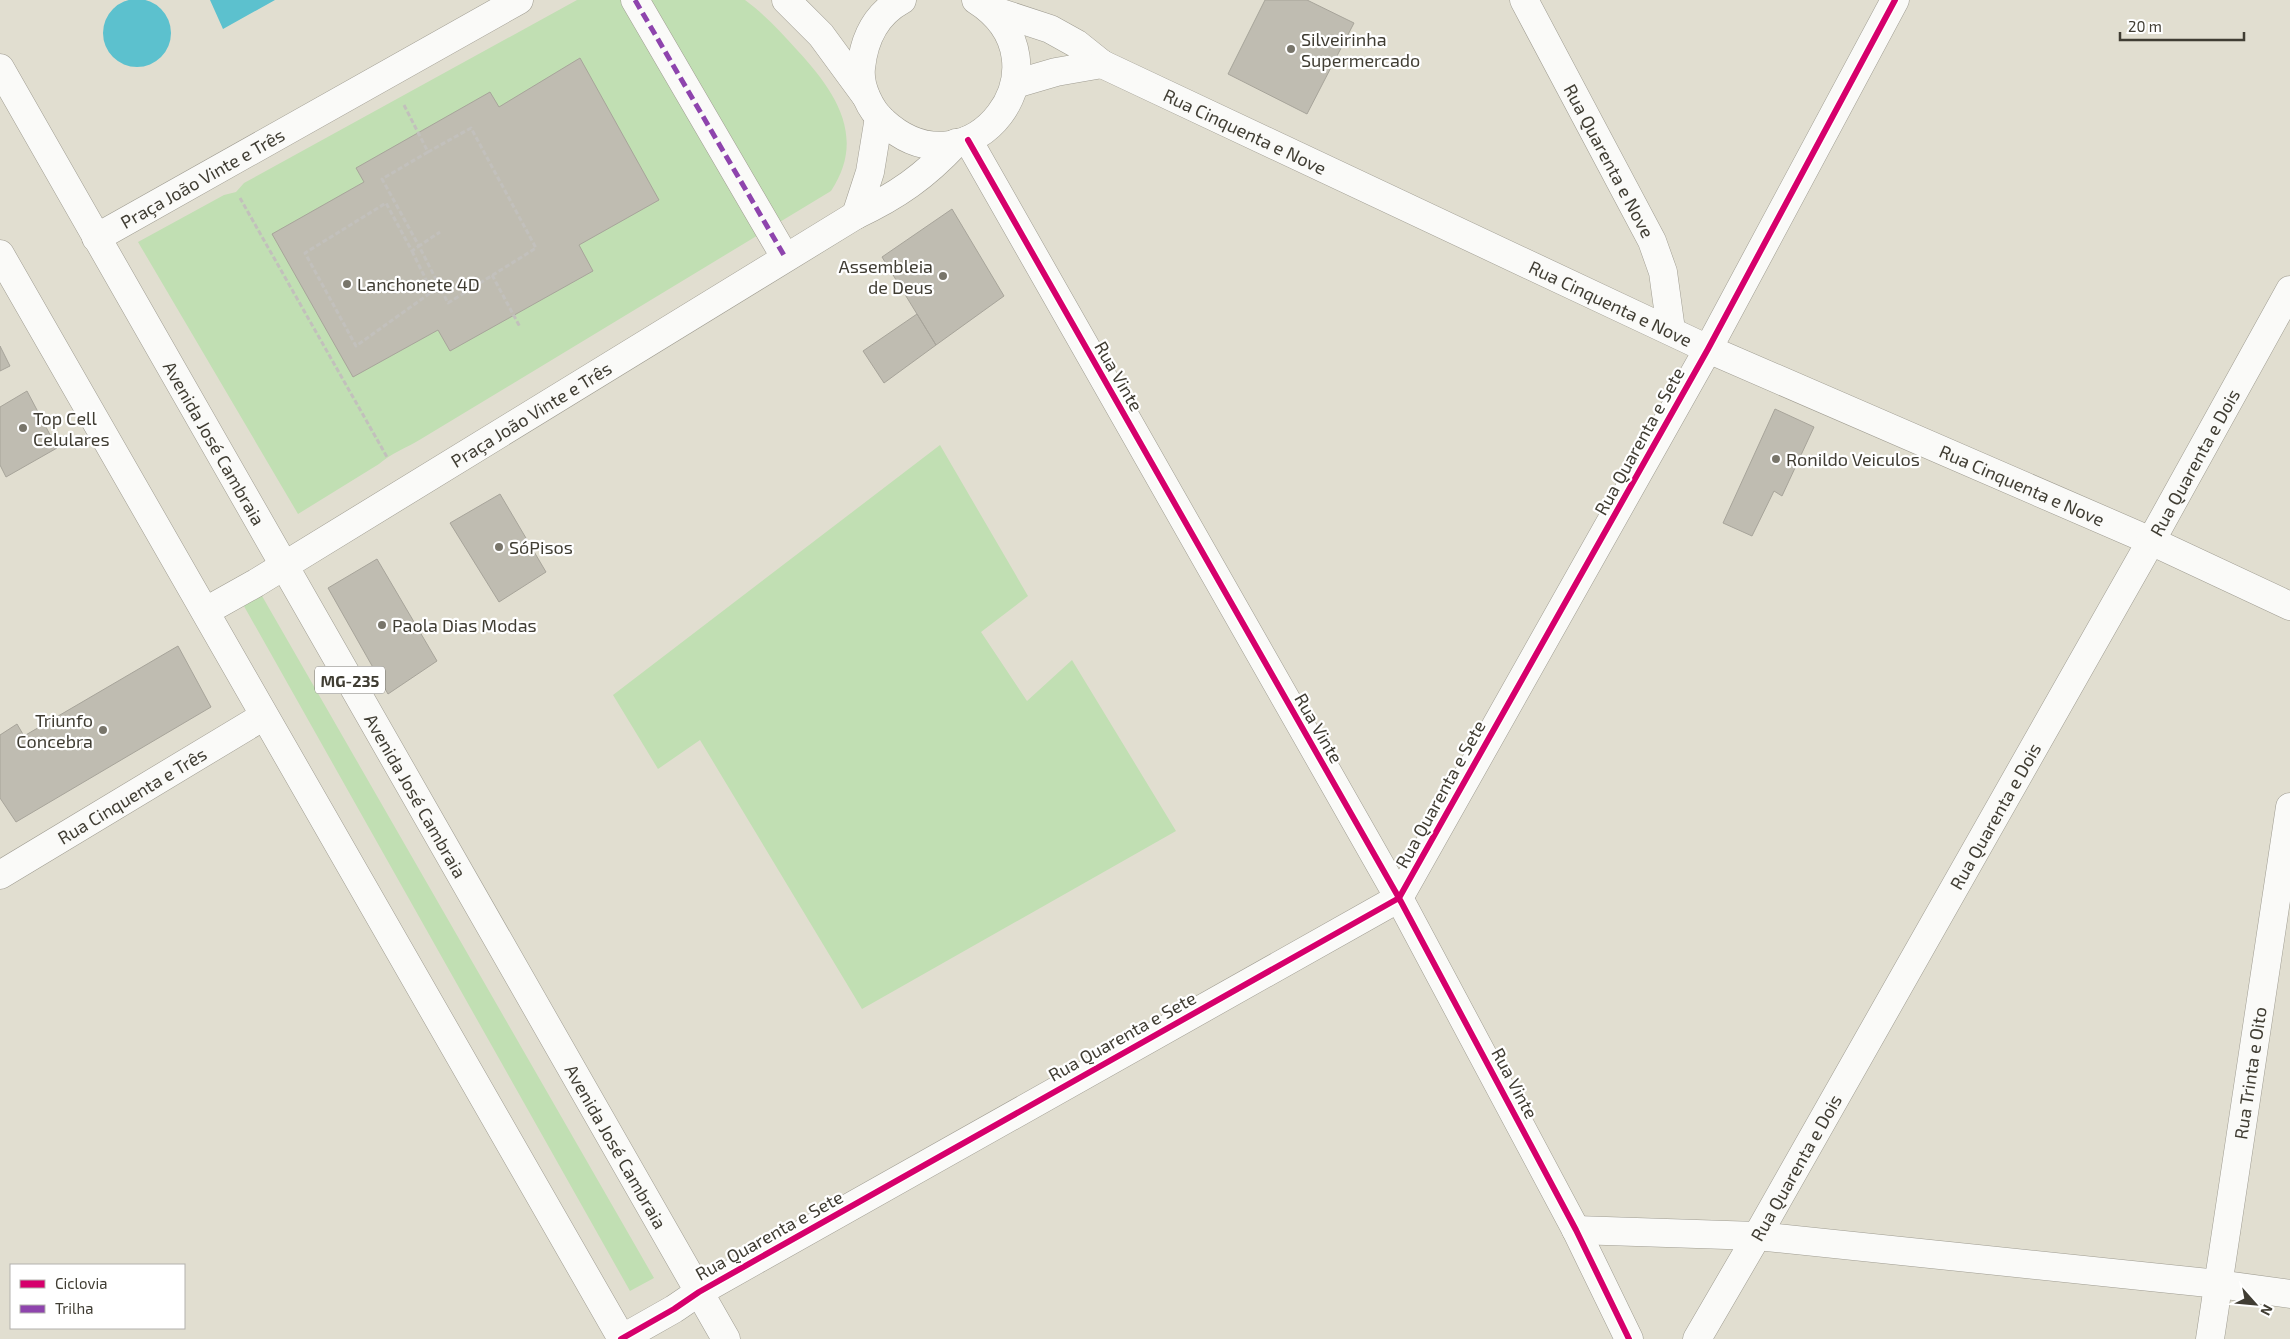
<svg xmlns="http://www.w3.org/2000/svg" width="2290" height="1339" viewBox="0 0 2290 1339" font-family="'Exo 2',sans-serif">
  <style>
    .green { fill: #c1dfb3 }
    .water { fill: #5cc1ce }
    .building { fill: #bfbcb1; stroke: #a7a49a }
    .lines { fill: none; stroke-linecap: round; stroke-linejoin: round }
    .pedestrian-casing { stroke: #9f9c91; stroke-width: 29 }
    .minor-casing { stroke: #9f9c91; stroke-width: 29 }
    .primary-casing { stroke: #9f9c91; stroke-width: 29 }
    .path { stroke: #c2c0bc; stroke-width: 3; stroke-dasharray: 5 2.5; stroke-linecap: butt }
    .pedestrian { stroke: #fafaf8; stroke-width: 28 }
    .minor { stroke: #fafaf8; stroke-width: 28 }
    .primary { stroke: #fafaf8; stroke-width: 28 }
    .quiet { stroke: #8e44ad; stroke-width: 5; stroke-dasharray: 10 5; stroke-linecap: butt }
    .cycleway-casing { stroke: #fff; stroke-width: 9 }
    .cycleway { stroke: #d6006c; stroke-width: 6 }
    .poi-dot { fill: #78756a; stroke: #fff; stroke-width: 2 }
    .labels { text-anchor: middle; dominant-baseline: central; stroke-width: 4.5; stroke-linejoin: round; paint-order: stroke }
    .shield { fill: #fff; stroke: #797770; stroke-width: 1 }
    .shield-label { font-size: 16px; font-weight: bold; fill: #403d33 }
    .poi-label { font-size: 18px; fill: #403d33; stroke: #fff; text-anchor: start }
    .street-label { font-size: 18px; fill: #403d33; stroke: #fff }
  </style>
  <rect width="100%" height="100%" fill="#e1ded0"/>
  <path class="green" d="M577,0H745C764,14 781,32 797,50C835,91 867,137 831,191L421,439C408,447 390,454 379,464L298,514L138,242L224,195L236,192L244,183Z
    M940,445L1028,596L981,632L1027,701L1072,660L1176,831L862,1009L700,740L658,769L613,695Z
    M258,589L654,1278L630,1291L240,599Z"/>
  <path class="water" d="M103 33a34 34 0 1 1 68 0a34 34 0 1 1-68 0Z
    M210,0H275L223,29Z"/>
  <path class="building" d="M1265,0H1307L1354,23L1307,114L1228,74Z
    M580,58L659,200L579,245L593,271L450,351L438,330L353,377L272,234L364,182L356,168L490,92L499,107Z
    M952,209L1004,296L936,345L882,257Z
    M917,314L936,345L884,383L863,351Z
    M0,346L10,366L0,371Z
    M27,391L57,448L6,477L0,465V407Z
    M1775,409L1814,427L1782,496L1774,491L1752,536L1723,523Z
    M500,494L546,572L499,602L450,523Z
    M377,559L437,661L388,694L328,588Z
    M178,646L211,707L16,822L0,798V735L17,724L24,736Z"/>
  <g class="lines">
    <g class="pedestrian-casing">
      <path id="pedestrian" d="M635,0L785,257"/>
    </g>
    <g class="minor-casing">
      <g id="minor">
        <path d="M786,0L821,35L865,95"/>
        <path d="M902,0C876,14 864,39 861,68C859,86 870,110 884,122C971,201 1075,63 976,0"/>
        <path id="s1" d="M1524,0L1652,241L1663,272L1671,330"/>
        <path d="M992,10L1050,29L1077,44L1102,64L1056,72L1015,84"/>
        <path id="s2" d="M1102,64L1708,349L2151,541L2290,606"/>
        <path d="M879,117L870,172L856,215C897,196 925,176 956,143"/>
        <path d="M968,140L1399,898L1576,1230L1629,1339"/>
        <path id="s3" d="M96,238L519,0"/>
        <path id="s4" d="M206,611L256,583L856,215"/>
        <path id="s5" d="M0,875L264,716"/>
        <path d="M1576,1230L1757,1236L2218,1284L2290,1294"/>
        <path d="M621,1339L674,1309L699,1292L1399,898L1708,349L1895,0"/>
        <path id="s6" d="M1697,1339L1757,1236L2151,541L2290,290"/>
        <path id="s7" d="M2210,1339L2290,807"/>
      </g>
    </g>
    <g class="primary-casing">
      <g id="primary">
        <path id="s8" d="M0,68L726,1339"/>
        <path d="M0,254L622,1339"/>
      </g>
    </g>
    <path class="path" d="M404,105L428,152L471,128L536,248L448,303L419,246L440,232
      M428,152L382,179L419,246L412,251L386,203L305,253L356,346L440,286
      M240,198L387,457
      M412,251L432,292
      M492,275L520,327"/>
    <use href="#pedestrian" class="pedestrian"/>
    <use href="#minor" class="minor"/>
    <use href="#primary" class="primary"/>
    <path class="quiet" d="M635,0L785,257"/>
    <g class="cycleway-casing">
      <path id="cycleway" d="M968,140L1399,898L1576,1230L1629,1339
        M621,1339L674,1309L699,1292L1399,898L1708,349L1895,0"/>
    </g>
    <use href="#cycleway" class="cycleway"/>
  </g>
  <g class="poi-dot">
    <circle cx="1291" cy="49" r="5"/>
    <circle cx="943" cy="276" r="5"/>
    <circle cx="347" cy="284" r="5"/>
    <circle cx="23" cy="428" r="5"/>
    <circle cx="1776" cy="459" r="5"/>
    <circle cx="499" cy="547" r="5"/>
    <circle cx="382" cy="625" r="5"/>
    <circle cx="103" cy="730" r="5"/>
  </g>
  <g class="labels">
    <rect class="shield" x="315" y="666.5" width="70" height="27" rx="4"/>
    <g class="shield-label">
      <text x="350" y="680">MG-235</text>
    </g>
    <g class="poi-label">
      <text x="1301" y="39">Silveirinha<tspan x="1301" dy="21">Supermercado</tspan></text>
      <text x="933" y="266" text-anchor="end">Assembleia<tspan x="933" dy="21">de Deus</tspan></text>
      <text x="357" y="284">Lanchonete 4D</text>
      <text x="33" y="418">Top Cell<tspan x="33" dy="21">Celulares</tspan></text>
      <text x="1786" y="459">Ronildo Veiculos</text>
      <text x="509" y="547">SóPisos</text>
      <text x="392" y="625">Paola Dias Modas</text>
      <text x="93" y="720" text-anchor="end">Triunfo<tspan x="93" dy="21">Concebra</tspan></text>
    </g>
    <g class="street-label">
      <text stroke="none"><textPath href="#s2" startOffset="158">Rua Cinquenta e Nove</textPath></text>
      <text stroke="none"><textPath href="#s1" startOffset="182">Rua Quarenta e Nove</textPath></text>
      <text stroke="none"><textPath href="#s3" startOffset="122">Praça João Vinte e Três</textPath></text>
      <text stroke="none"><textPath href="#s2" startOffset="562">Rua Cinquenta e Nove</textPath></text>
      <text transform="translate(1119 376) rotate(60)">Rua Vinte</text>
      <text stroke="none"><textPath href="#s4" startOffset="380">Praça João Vinte e Três</textPath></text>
      <text transform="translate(1639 441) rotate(-61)">Rua Quarenta e Sete</text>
      <text stroke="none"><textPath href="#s8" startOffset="432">Avenida José Cambraia</textPath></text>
      <text stroke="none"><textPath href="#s6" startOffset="1008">Rua Quarenta e Dois</textPath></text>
      <text stroke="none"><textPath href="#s2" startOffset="1012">Rua Cinquenta e Nove</textPath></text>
      <text transform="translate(1319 728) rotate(60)">Rua Vinte</text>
      <text transform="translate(1440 794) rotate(-61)">Rua Quarenta e Sete</text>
      <text stroke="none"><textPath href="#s8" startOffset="838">Avenida José Cambraia</textPath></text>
      <text stroke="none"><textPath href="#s5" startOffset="154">Rua Cinquenta e Três</textPath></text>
      <text stroke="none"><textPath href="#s6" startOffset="602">Rua Quarenta e Dois</textPath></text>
      <text transform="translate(1122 1036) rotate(-29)">Rua Quarenta e Sete</text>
      <text stroke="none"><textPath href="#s7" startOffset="269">Rua Trinta e Oito</textPath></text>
      <text transform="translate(1515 1083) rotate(62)">Rua Vinte</text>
      <text stroke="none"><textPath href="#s8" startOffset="1242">Avenida José Cambraia</textPath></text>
      <text stroke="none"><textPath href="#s6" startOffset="198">Rua Quarenta e Dois</textPath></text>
      <text transform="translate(769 1235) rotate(-29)">Rua Quarenta e Sete</text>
    </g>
  </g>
  <rect x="10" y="1264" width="175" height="65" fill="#ffffff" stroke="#b3b1ad"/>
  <rect x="20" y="1280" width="25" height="8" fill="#d6006c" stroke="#b3b1ad"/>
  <text x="55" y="1289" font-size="15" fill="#403d33">Ciclovia</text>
  <rect x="20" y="1305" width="25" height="8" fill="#8e44ad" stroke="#b3b1ad"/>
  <text x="55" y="1314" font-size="15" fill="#403d33">Trilha</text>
  <g transform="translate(2255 1304) rotate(117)" stroke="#ffffff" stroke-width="4" paint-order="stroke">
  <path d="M0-4L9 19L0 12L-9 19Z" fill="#403d33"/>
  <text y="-8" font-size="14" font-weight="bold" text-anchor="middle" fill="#403d33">N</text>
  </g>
  <path d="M2120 32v8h124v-8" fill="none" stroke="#403d33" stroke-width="2.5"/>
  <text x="2128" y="32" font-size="15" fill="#403d33" stroke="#ffffff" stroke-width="4" paint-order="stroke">20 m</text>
</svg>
